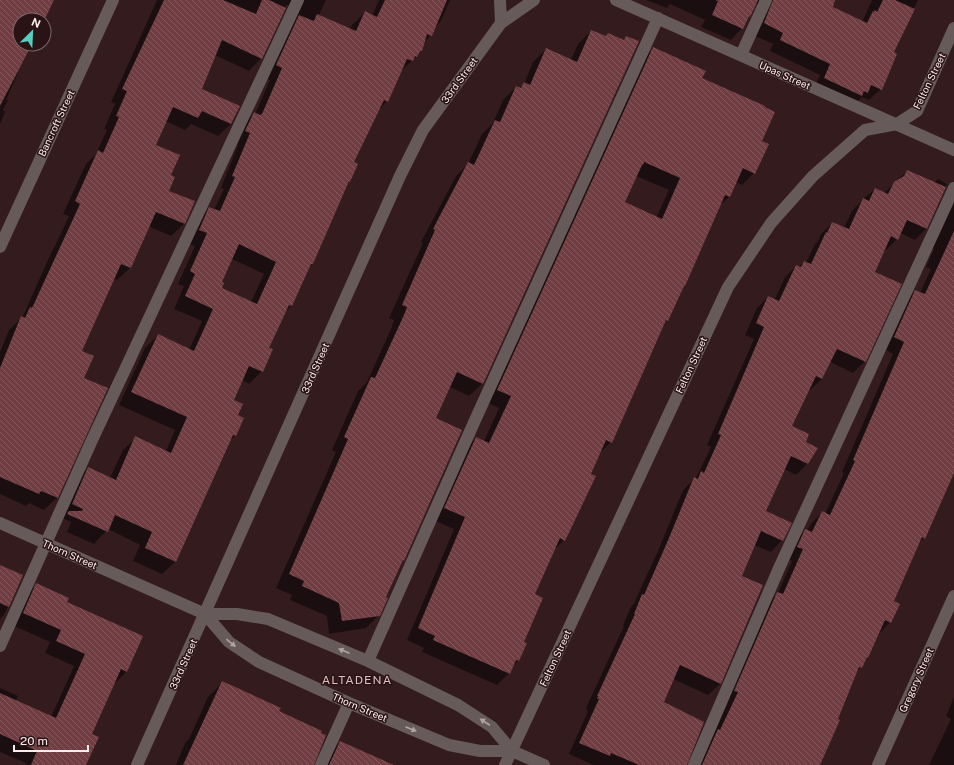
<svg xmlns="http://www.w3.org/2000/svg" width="954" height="765" viewBox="0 0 954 765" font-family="'Public Sans',sans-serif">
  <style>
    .shadow { fill: #0007; fill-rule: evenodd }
    .building { fill: url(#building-back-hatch); fill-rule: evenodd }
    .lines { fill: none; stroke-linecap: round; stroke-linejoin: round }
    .minor { stroke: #675a5a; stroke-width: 12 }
    .oneway { fill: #b2a3a3 }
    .labels { text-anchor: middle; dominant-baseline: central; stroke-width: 3; stroke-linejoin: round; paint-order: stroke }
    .street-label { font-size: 10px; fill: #fdecec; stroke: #291315 }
    .quarter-label { font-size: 12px; letter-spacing: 1px; fill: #dfbebf; stroke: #291315 }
  </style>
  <defs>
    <pattern id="building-back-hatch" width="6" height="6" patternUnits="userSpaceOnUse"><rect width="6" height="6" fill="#6f3d42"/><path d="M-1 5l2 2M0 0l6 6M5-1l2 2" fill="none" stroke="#84595d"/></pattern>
  </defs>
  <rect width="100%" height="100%" fill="#341c1e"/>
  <path class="shadow" d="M0,0H53L20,20V44H31L17,72L18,73L6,100H8L3,110L5,112L0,124Z
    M157,0H326L319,15L350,29L352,25L365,12L372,16L379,0H450L441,21L434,29L431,35L423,43L417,56L401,71L387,101L378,111L352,162L357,164L349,181L346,184L312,264L309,267L291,306L284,313L268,349L262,371L249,384L242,380L233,401L236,415L243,418L235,436L229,441L175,562L162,574L133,561L140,545L108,529L94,544L67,532L71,522L60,517L76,481L88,468L110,478L123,450L135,438L166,451L175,430L119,405L145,348L158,335L189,350L202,321L174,309L184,286L178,284L195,246L187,243L197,221L210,208L214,210L224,189L221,188L238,145L233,143L241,126L254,114H255L270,80L264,77L292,9L288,5H286L261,58L249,71L215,55L201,90L239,107L231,124L218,136L191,124L185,130L165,121L155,145L170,176L167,191L184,224L171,236L148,226L130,268L117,280L114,279L81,351L83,378L107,389L57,498L44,510L29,503L26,506L0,494V352L9,330L23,316L52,251L54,248L69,216L63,214L86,164L96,154L107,130L104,129L115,104L111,102ZM232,259L264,274L251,302L221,289V283Z
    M646,0H834L831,8L862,22L872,0H918L893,53L881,89L869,100L862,97L856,103L813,90L820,75L770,51L773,44L753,35L758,4H755L742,28L731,40L701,27L705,20L670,4L667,8Z
    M591,31L605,37L608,34L623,40L626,37L483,383L469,396L450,387L434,418L403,560L401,563L385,597L379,615L366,628L329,634L327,616L290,600L292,595L276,588L336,452L332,450L358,391L367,382L391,329L394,320L389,318L423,243L421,242L456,176L468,164L482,134L493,123L503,100L516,87L519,89L524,84L533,62L546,49L571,60L578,44Z
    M653,49L701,78L761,141L754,173L742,185L735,182L729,197L718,207L667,320L663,324L611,442L599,454L564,540L554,550L534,595L519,660L512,666L509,673L497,685L422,652L424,648L407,640L454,529L433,520L464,450L476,438L484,441L499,408L486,402L641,61ZM636,176L669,190L656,218L623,203Z
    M907,171L934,183L938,179L947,184L926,229L915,240L900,233L897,239L886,250H884L874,272L865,361L853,373L830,362L822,379L810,390H808L791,427L804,442L807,464L796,475L784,469L765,512L782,540L771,552L754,545L741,577L762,586L720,684L708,695L673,679L662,702L686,765H593L569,754L588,711L586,710L587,708H586L624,626L623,625L631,607L634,603L658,551L683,490L697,476L711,447L707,445L754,339L745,335L757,308L768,297L775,299L785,277L796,266L798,267L804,262L806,263L815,244L818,241L821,234L832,223L844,228L852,211L863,199L875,189L884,193Z
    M954,198V472L924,538L918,544L892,602L890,622L879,634L868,657L864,661L861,667L855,674L819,765H696L727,704L724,702L766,604L778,593L792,561L786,558L794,541L806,530L807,531L811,524L822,512L825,514L844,473L842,472L893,354L883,348L904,302L916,291L920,293L931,269L926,267L934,249L930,247Z
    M0,566L22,576L4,615L0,619Z
    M36,585L66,603L142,637L126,672L114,684L113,683L91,734L85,765H25L26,763L0,752V688L18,696L16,701L51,717L74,666L45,653L50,642L12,625L24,597Z
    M222,683L278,712L313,765H176L185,743L189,739L208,697Z
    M954,697V765H929L951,719L946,716Z
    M340,742L394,765H322L326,757Z"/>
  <path class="building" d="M0,0H54L44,21L20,20V44H32L0,106Z
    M164,0H223L256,14L262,0H269L286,8L262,59L222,40L202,89L240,106L231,124L202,111L198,118L173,107L156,145L180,155L171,175L175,177L169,191L195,201L185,224L156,212L131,268L121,264L82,351L94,356L84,378L108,388L58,498L41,491L39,494L0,477V368L21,316L25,318L30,307L32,308L80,204L75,201L98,150L103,153L119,117L116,116L127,91L122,89Z
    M385,0H447L432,36L427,34L422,51H420L417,57L415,56L413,61L407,59L388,102L384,100L354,162L358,164L350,182L349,181L313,264H311L292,306L289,305L269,348L273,349L263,372L249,366L234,400L243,404L238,415L244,418L236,436L233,435L176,562L145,548L152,532L115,515L108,532L67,514L69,511H82L83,509L72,504L88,467L116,480L135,436L171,453L187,417L131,392L158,334L194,351L213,309L185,296L195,274L190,271L207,233L199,230L209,207L220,211L235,177L232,176L250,133L245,131L254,112L260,115L262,114L282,68L276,65L299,15L314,21L317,14L356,31L365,11L377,17ZM239,244L276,262L257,304L222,288L224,283L222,282Z
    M715,0H758L750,17L749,16L743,29L712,15L718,1Z
    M773,0H835L833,7L867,23L873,11L874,12L875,10L877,12L883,0H895L915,9L894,52L897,54L882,90L871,85L868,93L864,91L862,96L824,78L830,64L780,40L783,33L764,23Z
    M591,30L606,36L608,33L624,40L626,36L639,41L483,384L457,372L436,418L462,430L404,561L403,560L386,597L388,598L380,616L342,621L339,603L302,586L304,581L289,574L348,439L344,437L371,377L375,378L404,315L407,307L402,305L435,230L433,229L468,162L474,165L495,120L500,122L516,86L521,88L524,82L530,85L546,48L577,62Z
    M653,47L706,71L702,78L765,106V107L775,112L762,141L769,144L755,174L743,168L730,197L725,195L685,286H684L668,321L666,320L612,443L606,440L591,474L596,476L565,541L560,538L535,594L543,598L524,642L527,643L519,661L516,660L510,674L433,640L435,636L418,628L465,517L444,508L476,437L489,443L511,396L497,390ZM644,162L680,178L662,219L625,202L642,165H643Z
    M907,170L946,187L927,229L907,220L898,240L891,236L875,272L902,284L866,362L837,349L822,379L816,376L792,426L809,434L806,442L818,448L808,464L791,456L766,511L792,523L783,541L761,531L742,576L763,585L721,684L680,665L664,702L704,722L687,765H639L611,753L610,756L579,743L599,699H597L598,696H597L635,614H634L642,594L644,595L669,538L694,477L698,479L701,471L704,473L721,435L718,434L764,327L756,323L768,296L779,301L796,265L801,267L804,261L811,264L826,232L827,233L832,222L849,229L863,198L869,201L875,188L888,194L894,182L904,176Z
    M954,231V473L925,539L922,537L894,601L900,604L891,623L885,620L868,658L867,657L862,668L859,667L838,719L840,720L820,765H702L718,729L720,730L738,692L734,691L777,592L783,594L803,549L797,547L805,529L812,532L822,511L830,515L855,461L853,460L904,342L894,337L915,290L925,294Z
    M0,565L23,575L9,607L0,603Z
    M36,583L69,598L67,602L143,636L127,672L121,669L92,734L99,737L86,765H31L37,751L0,734V693L56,718L85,654L56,641L61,630L23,613Z
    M222,681L281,708L279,711L322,731L321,733L326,735L314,765H183Z
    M340,741L394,765H329Z"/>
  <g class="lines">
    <path class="minor" d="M500,0L501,23
      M616,0L954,150
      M741,55L766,0
      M0,247L113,0
      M0,523L205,614H237L268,619L368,661L458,705L492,727L512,751
      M205,614L229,642L259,662L349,703L449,745L480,751H512L544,765
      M0,646L92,440L298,0
      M368,661L476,418L658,18
      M137,765L400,176L423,130L501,23L534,0
      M321,765L349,703
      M505,765L728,287L771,223L813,176L865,130L897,124L917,111L954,28
      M694,765L780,566L954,188
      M878,765L954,596"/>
  </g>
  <defs><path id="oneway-solid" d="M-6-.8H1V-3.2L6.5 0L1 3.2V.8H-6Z"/></defs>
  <g class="oneway">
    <use href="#oneway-solid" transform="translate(231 643) rotate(39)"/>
    <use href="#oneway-solid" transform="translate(344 651) rotate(-157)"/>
    <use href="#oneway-solid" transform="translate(485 722) rotate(-147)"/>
    <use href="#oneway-solid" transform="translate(411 729) rotate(23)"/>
  </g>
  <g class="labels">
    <g class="street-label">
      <text transform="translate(785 75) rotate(24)">Upas Street</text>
      <text transform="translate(459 80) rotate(-54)">33rd Street</text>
      <text transform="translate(929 81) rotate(-64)">Felton Street</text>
      <text transform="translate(56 123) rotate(-65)">Bancroft Street</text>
      <text transform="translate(691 365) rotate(-65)">Felton Street</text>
      <text transform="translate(315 368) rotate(-66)">33rd Street</text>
      <text transform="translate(70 554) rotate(24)">Thorn Street</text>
      <text transform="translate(555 658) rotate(-65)">Felton Street</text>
      <text transform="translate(183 664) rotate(-66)">33rd Street</text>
      <text transform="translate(916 680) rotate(-66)">Gregory Street</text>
      <text transform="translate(360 707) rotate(23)">Thorn Street</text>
    </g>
    <g class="quarter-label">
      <text x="357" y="680">ALTADENA</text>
    </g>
  </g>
  <g transform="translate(32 32) rotate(24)"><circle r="19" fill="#291315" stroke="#7e6a6b"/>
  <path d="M0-3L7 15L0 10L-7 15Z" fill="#58cec0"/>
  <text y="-6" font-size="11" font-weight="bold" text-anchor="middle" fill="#fdecec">N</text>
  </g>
  <path d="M14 745v6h74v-6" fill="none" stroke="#fdecec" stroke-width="2"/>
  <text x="20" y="745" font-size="12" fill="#fdecec" stroke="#291315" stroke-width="3" paint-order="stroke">20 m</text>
</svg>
